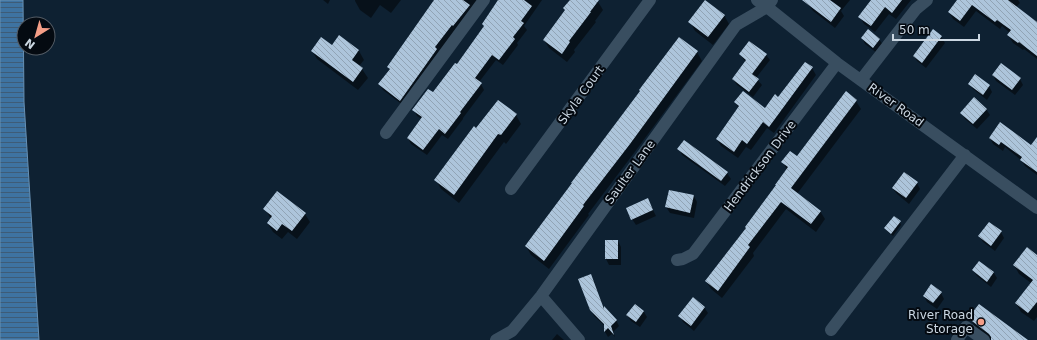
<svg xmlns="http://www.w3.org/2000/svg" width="1037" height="340" viewBox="0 0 1037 340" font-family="'DejaVu Sans',sans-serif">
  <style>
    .water { fill: url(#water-rules); stroke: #6891b4 }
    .shadow { fill: #0007 }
    .building { fill: url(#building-back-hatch) }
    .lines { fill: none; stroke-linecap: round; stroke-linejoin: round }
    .minor { stroke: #394e60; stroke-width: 12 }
    .poi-dot { fill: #f49e87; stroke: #040a11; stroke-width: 1.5 }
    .labels { text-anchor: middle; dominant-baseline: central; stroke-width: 4; stroke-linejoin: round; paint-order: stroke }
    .street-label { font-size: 12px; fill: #cbd7e2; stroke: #040a11 }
    .poi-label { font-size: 12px; fill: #cbd7e2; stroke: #040a11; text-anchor: end }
  </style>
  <defs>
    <pattern id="water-rules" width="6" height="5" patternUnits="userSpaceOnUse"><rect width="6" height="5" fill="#3e73a1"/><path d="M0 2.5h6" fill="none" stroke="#3e5c77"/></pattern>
    <pattern id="building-back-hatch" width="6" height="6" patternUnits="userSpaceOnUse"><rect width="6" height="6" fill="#adc5db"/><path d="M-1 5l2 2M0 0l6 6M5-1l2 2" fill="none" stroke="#91a4b5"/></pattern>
  </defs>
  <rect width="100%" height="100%" fill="#0e2132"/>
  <path class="water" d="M0,0H23L24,102L39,340H0Z"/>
  <path class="shadow" d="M323,0H330L328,4Z
    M355,0H401L391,13L380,5L371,18L360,10L355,1Z
    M435,0H483L404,106L383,90L379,84L390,70L388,67L409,38L408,37Z
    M500,0H542L524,26L527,30L517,43L518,45L503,65L496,60L479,82L481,84L484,90L463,118V119L448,139L442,135L427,155L411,144L408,138L422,119L417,116L414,110L433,93L457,66L485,27Z
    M571,0H597L603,10L595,21L596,22L574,50L575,52L567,62L549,48L544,40L566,10Z
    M811,0H850L841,11L844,16L835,28L813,11L808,4Z
    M872,0H911L896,19L889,14L875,32L864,24L860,17Z
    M958,0H1018L1020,3L1016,7L1037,27V59L1024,49L1023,50L1013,43L1008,35L1010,33L1002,26L1000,29L976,11L964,27L953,19L949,12Z
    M724,15L729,24L713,45L695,31L690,22Z
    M339,36L359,51L364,60L359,66L362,69L368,78L358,90L317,59L312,51L332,47Z
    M941,37L945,43L926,68L917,61L914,56Z
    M862,38L879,39L883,45L877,53L865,44Z
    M697,52L702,61L634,153L588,214L589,215L549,269L531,255L526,246Z
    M740,54L766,55L770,60L756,78L762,85L753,97L737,85L733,79L746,62L744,60Z
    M805,63L812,68L816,75L774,133L767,128L751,150L746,147L738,158L721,146L717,139L739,108L735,102L765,109L779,98Z
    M993,75L1020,79L1023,85L1015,95L996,81Z
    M969,84L989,86L992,92L987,100L973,89Z
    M846,93L856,101L861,109L797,194L820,211L825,219L816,232L786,209L753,253L754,256L722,298L711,289L706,281L746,228L787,170L783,162L797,158Z
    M986,109L990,115L977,129L965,119L962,113Z
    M516,115L521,124L506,144L504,142L459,203L441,189L436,180Z
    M990,138L1031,147H1037V175L1025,166L1021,160L1005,147L1003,151L993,144Z
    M684,141L727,173L731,179L725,186L682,155L679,149Z
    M917,183L920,189L909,204L897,194L893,189Z
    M694,196L697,202L694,218L670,213L666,207Z
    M651,206L656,216L636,225L632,219Z
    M265,209L305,214L310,222L297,239L288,232L282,239L273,232L268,224L271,219Z
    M900,222L901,225L893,236L887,231L885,228Z
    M1001,232L1004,238L995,251L983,242L979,236Z
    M618,241L621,247V265H609L606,259Z
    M1037,257V317L1034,321L1021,312L1016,303L1031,283L1019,274L1014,265Z
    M973,270L994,273L997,278L991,287L977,276Z
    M594,281L603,307L616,320L619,326L613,332L615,337L612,334L608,337L605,332V326L594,316L591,309Z
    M941,293L944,299L937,309L927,302L924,296Z
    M635,305L644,312L647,317L640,327L631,321L627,315Z
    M704,307L708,313L694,331L683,322L680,316Z
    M970,318L1027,340H991L975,327Z
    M557,334L564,340H552Z"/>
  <path class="building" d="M434,0H463L470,5L453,26L452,25L435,47L437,49L400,101L378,84L390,69L387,67Z
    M498,0H524L532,6L521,21L524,23L513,37L515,39L499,60L492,55L475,78L482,83L460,112L461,113L445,134L439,129L423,150L407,138L422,117L412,110L428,89L433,92L455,63L457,64L484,26L482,24Z
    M570,0H599L590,12H591L569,41L570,42L562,54L543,40L565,10L563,8Z
    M705,0L725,15L708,37L688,22Z
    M802,0H830L841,8L831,22Z
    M871,0H902L892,13L885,7L871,26L858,17Z
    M957,0H1008L1037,22V56L1019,42L1018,43L1007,35L1011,30L997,20L995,22L972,5L960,21L948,12Z
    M868,29L880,39L873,48L861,38Z
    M933,29L942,36L922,63L913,56Z
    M339,35L359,50L352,60L363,68L353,82L311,51L321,37L332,45Z
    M679,37L698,51L630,144L583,205L584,206L544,261L525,246L572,183H571L640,91L639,90Z
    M749,41L767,54L752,74L759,79L749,92L732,79L746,60L739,54Z
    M805,62L813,67L769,127L763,122L747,144L742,140L734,152L716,139L739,106L734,102L743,91L765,108L775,94L778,97Z
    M1001,63L1021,78L1012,90L992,75Z
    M975,74L990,85L983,95L968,84Z
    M846,91L857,100L791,188L821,211L811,224L781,202L748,245L750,247L718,291L705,281L746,228L745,227L776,185H775L788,167L781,162L790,151L797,156Z
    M974,97L987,109L973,124L960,113Z
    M498,100L517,114L501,135L498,134L454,195L434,180L474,126L476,128Z
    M1000,122L1031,145L1037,137V172L1020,160L1022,157L1001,142L999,145L989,138Z
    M684,140L728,172L721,181L677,149Z
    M904,172L918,182L906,198L892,188Z
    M669,190L694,195L690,213L665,207Z
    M277,191L306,213L292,231L282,224L277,231L267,223L272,216L263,209Z
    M648,198L653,210L631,220L626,208Z
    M894,216L901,221L891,234L884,228Z
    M989,222L1002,231L991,246L978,236Z
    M605,240H618V259H605Z
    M1027,247L1037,255V302L1028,313L1015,303L1033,280L1013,265Z
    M979,261L994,272L987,282L972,270Z
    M591,274L604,309V306L617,320L611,326L614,335L608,328L604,332V324L590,310L578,279Z
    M931,284L942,292L933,303L923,296Z
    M693,297L705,307L691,326L678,316Z
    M635,304L644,311L636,322L626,315Z
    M979,304L1028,340H991V337L989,334L968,318Z"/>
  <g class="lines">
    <path class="minor" d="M757,0L767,7L837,63L1037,208
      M861,80L916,9L927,0
      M386,133L484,0
      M511,189L650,0
      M677,260L683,259L693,254L837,63
      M541,296L579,340
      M831,330L965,155
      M496,340L512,331L541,296L736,25L767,7L772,0
      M957,340L966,327L984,340"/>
  </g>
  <circle class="poi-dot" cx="981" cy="322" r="4"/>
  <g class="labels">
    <g class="street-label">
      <text transform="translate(581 95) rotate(-54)">Skyla Court</text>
      <text transform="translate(896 105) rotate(36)">River Road</text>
      <text transform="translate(760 166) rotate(-53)">Hendrickson Drive</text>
      <text transform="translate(630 172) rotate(-54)">Saulter Lane</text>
    </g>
    <g class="poi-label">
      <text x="973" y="315">River Road<tspan x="973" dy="14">Storage</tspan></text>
    </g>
  </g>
  <g transform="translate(36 36) rotate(217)"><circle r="19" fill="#040a11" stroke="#545c65"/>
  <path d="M0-3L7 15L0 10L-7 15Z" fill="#f49e87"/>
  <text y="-6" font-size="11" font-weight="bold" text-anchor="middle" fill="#cbd7e2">N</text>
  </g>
  <path d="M893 34v6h86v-6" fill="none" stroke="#cbd7e2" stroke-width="2"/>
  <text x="899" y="34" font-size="12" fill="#cbd7e2" stroke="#040a11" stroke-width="3" paint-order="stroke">50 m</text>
</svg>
